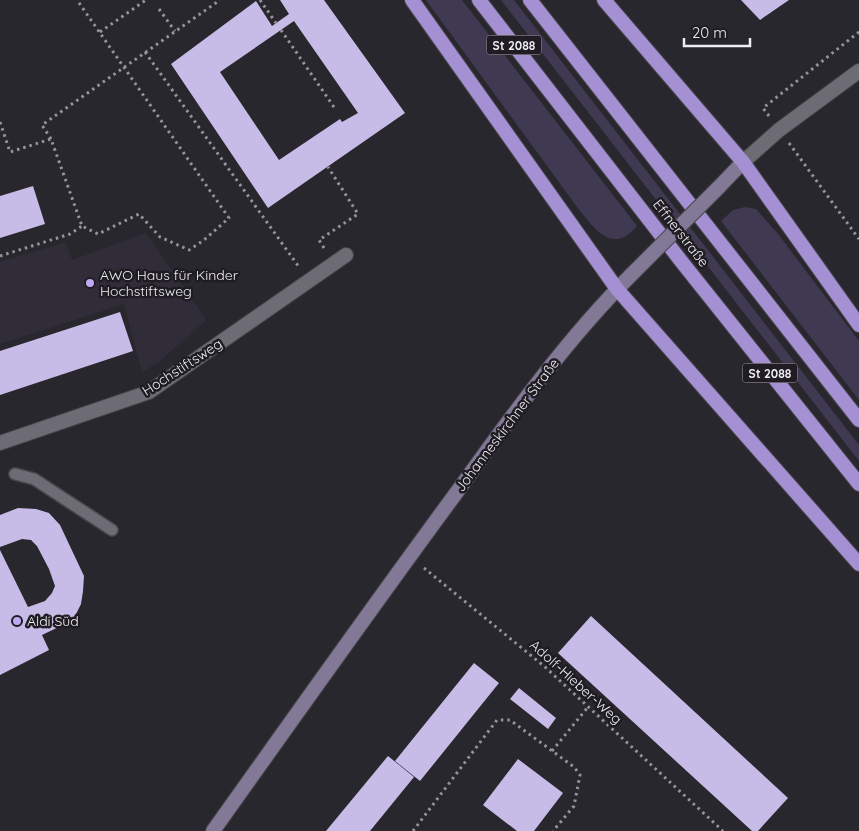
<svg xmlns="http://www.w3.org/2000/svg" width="859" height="831" viewBox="0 0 859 831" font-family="Quicksand,sans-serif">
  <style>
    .built { fill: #302d39 }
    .green { fill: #403952 }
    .building { fill: #c7bce7; fill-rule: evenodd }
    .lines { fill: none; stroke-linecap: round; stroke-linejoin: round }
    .service-casing { stroke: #46454a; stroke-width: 14 }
    .minor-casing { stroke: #46454a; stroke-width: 16 }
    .secondary-casing { stroke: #46454a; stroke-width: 16 }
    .trunk-casing { stroke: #46454a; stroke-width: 16 }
    .path { stroke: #959499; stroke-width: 3; stroke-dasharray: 2.5 4; stroke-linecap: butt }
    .service { stroke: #6d6b73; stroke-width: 11 }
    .minor { stroke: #6d6b73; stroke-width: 14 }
    .secondary { stroke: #827997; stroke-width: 14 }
    .trunk { stroke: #a590d4; stroke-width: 14 }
    .secondary-bridge-casing { stroke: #46454a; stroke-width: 16; stroke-linecap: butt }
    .secondary-bridge { stroke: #827997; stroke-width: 14 }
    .poi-dot { fill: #bfa9f4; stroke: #1f1d23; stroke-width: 2 }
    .labels { text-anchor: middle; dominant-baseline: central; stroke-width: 5; stroke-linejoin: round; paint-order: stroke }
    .shield { fill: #1f1d23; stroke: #b0afb4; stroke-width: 1 }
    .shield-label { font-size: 12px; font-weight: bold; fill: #eeedf2 }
    .street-label { font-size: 14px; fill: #eeedf2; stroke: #1f1d23 }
    .poi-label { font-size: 14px; fill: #eeedf2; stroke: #1f1d23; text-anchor: start }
  </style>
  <rect width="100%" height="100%" fill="#28272d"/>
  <path class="built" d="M146,233L206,320L159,362L142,372L124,304L0,344V262L66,242L72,260Z"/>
  <path class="green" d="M426,0H462L637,226C612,256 594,228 577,207Z
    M501,0H514L859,445V461Z
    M745,207L756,209L778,234L859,341V400L721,221L733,210Z"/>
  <path class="building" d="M280,0H324L405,113L268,208L171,64L256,1L272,26L289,14ZM294,21L358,113L342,122L340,119L279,160L220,72Z
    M741,0H789L760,20Z
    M33,186L45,224L0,238V196Z
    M120,312L133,351L0,395V351Z
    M18,508L36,509L49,513L60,525L84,576L83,591L81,604L74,618L65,624L42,635L49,650L0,675V550L28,607L45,601L52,593L55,586L49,569L37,546L31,540L22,539L0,547V515Z
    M591,616L788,798L758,831H752L558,653Z
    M474,663L499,683L420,781L395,761Z
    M519,688L556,718L548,729L510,699Z
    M388,756L414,777L370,831H326Z
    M518,759L563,793L534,831H517L483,805Z"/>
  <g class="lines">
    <g class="service-casing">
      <path id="service" d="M15,474L34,479L112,530"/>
    </g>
    <g class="minor-casing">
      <path id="minor" d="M743,162L779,130L859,71
        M0,443L149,392L346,255"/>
    </g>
    <g class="secondary-casing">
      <path id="secondary" d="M719,187L743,162
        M213,831C293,719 372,607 454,496C509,420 564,342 631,275"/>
    </g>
    <g class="trunk-casing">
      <path id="trunk" d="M412,0L617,289L859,564
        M479,0L681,261L859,484
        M530,0L859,420
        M604,0L743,162L859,325"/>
    </g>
    <path class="path" d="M260,0L276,23
      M159,9L175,31
      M281,30L336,110
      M100,32L146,0
      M145,52L299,267
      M769,116L763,108L859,32
      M0,122L10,152L51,139L82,226L98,234L139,214L160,237L189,250L204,240L229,218L77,0
      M51,139L42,125L220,0
      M789,143L859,239
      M324,248L319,240L358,214L328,167
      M0,256L70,234L82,226
      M424,568L545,667L723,831
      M552,751L588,707
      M413,831L497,720H510L574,767L580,775L574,806L553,831"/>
    <use href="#service" class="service"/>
    <use href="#minor" class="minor"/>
    <use href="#secondary" class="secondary"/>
    <use href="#trunk" class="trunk"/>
    <g class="secondary-bridge-casing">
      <path id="secondary-bridge" d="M631,275L719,187"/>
    </g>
    <use href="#secondary-bridge" class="secondary-bridge"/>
  </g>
  <g class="poi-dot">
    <circle cx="90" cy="283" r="5"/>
    <circle cx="17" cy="621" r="5"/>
  </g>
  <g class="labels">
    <g class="shield">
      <rect x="486.5" y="35.5" width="55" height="19" rx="4"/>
      <rect x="742.5" y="363.5" width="55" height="19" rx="4"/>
    </g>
    <g class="shield-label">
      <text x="514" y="45">St 2088</text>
      <text x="770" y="373">St 2088</text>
    </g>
    <g class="street-label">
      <text transform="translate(681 233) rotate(52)">Effnerstraße</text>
      <text transform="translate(182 367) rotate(-33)">Hochstiftsweg</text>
      <text transform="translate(507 425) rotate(-53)">Johanneskirchner Straße</text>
      <text transform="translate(576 682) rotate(42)">Adolf-Hieber-Weg</text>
    </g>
    <g class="poi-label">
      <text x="100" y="275">AWO Haus für Kinder<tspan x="100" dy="16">Hochstiftsweg</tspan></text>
      <text x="27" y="621">Aldi Süd</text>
    </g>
  </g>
  <path d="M684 38v8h66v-8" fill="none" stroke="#eeedf2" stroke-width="2.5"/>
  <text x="692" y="38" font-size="15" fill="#eeedf2" stroke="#1f1d23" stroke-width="4" paint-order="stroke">20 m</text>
</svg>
